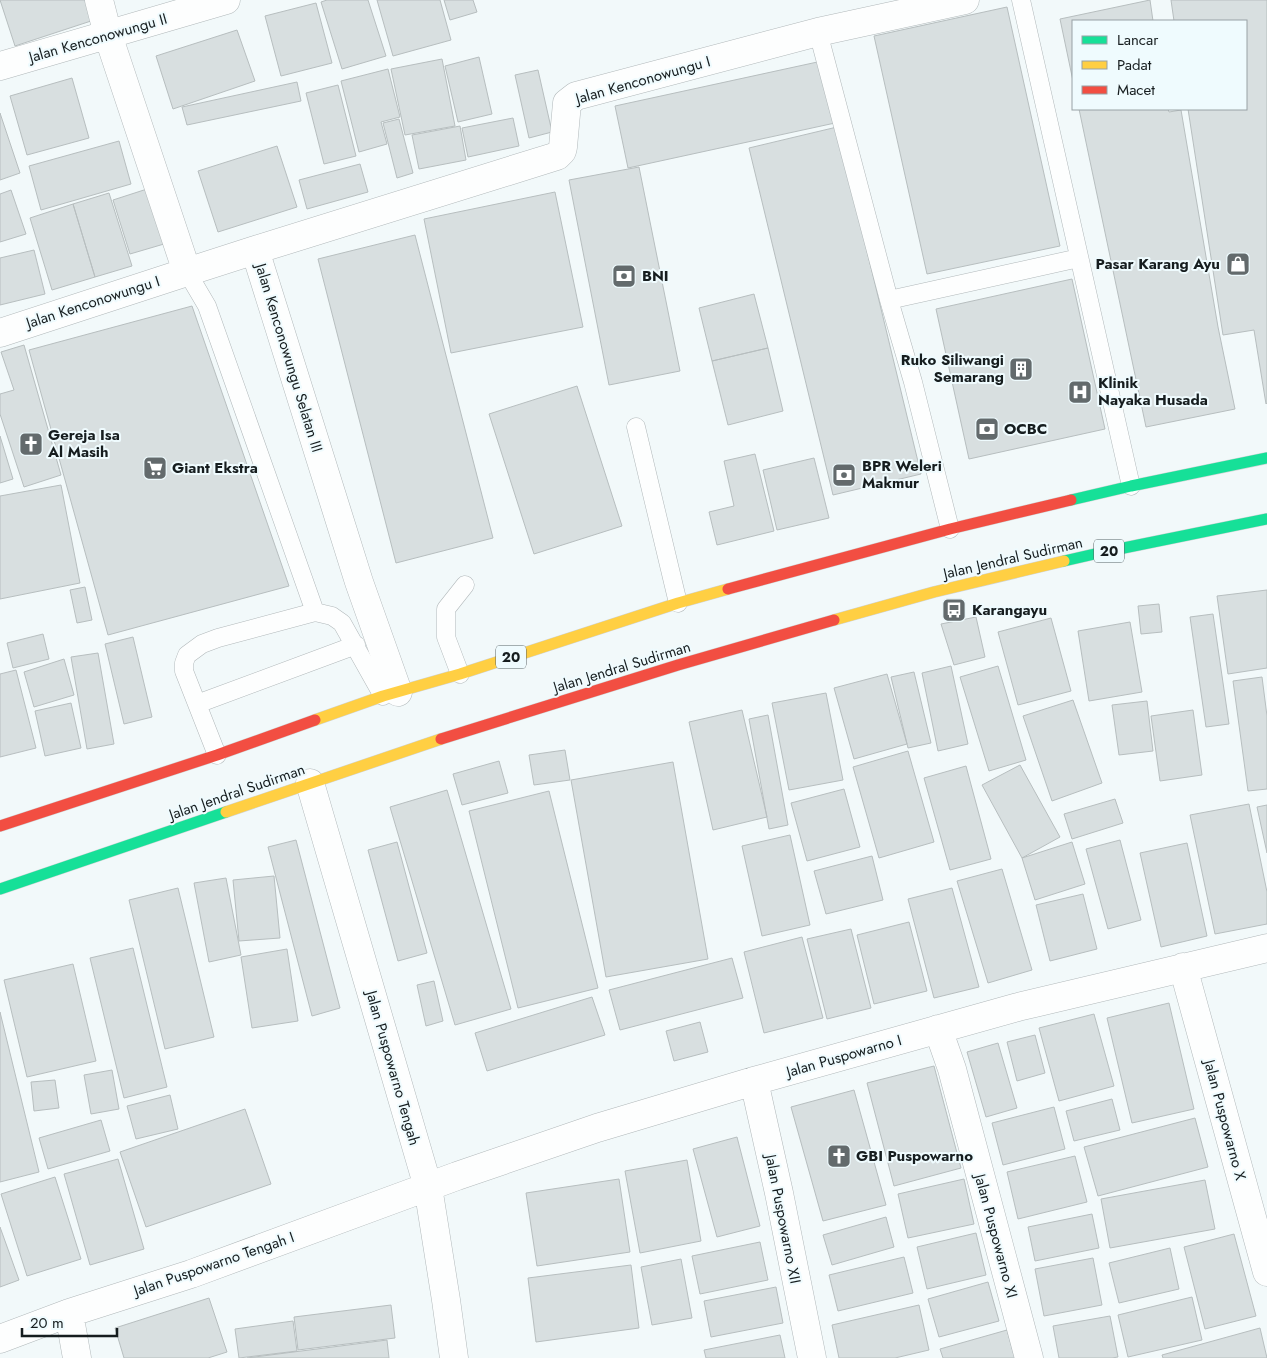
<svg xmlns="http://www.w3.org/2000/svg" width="1267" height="1358" viewBox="0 0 1267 1358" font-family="Jost,sans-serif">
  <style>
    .building { fill: #d8dfe0; stroke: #b7bebf }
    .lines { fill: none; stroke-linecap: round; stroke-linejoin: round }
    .lane-casing { stroke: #b1b8ba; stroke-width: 19 }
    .street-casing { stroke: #b1b8ba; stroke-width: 29 }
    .fast-casing { stroke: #d0d4d5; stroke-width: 12 }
    .slow-casing { stroke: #d0d4d5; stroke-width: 12 }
    .jam-casing { stroke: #d0d4d5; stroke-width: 12 }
    .lane { stroke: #fdfefe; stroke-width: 18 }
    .street { stroke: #fdfefe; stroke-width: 28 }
    .fast { stroke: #16e098; stroke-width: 11 }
    .slow { stroke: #ffcf43; stroke-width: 11 }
    .jam { stroke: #f24e42; stroke-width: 11 }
    .labels { text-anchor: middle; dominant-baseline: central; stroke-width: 4; stroke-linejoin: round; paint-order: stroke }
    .shield { fill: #effbfe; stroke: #576062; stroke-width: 1 }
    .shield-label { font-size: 14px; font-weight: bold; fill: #161d1f }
    .street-label { font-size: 15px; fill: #161d1f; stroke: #effbfe }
    .poi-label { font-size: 15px; font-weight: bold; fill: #161d1f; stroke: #effbfe; text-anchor: start }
  </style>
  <rect width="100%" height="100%" fill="#f2f9fa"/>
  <path class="building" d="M0,0H87L94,20L15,46Z
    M327,0H368L386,56L342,69L321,2Z
    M377,0H440L451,40L393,56Z
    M444,0H473L477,12L450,20Z
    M1150,0L1153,21H1073V81L1060,19Z
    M1171,0H1267V403L1266,404L1254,330L1223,335L1188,109H1246V21H1174Z
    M316,3L332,63L281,76L265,16Z
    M1007,7L1060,246L927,274L874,36Z
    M237,30L255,81L173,109L156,56Z
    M479,57L492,114L458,122L445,66Z
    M442,59L455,126L405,135L391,69Z
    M822,61L835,123L628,168L615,106Z
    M388,69L400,117L381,122L387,144L359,152L341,81Z
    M538,70L552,132L529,138L515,75Z
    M72,78L89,138L27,155L10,96Z
    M297,82L301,101L187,125L182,107Z
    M338,85L356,156L324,164L306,93Z
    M1079,109H1168L1169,112L1181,110L1218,327L1235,409L1146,427Z
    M0,113L20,173L0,180Z
    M513,118L519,146L468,157L462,128Z
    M399,119L413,173L397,178L383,123Z
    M460,126L466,160L419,169L412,135Z
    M837,127L921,474L833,495L749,148Z
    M119,141L131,184L41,210L29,166Z
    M277,146L297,207L218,232L198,171Z
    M360,164L368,192L307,209L299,180Z
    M639,167L680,371L609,385L569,180Z
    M147,189L164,244L130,254L113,200Z
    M11,190L26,234L0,242V194Z
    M555,192L583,327L451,353L424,219Z
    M109,193L132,266L95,277L73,204Z
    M73,204L95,277L52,290L30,218Z
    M415,235L493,538L396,563L318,259Z
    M34,250L45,294L0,305V258Z
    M1072,279L1105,429L969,459L936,309Z
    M754,294L768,348L712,361L699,308Z
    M192,306L289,586L108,635L29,350Z
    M24,345L61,475L24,487L0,414V394L14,390L1,352Z
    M768,348L783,411L728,425L712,361Z
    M577,386L622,526L534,554L489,414Z
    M0,436L13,479L0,483Z
    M755,454L774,531L717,545L709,512L734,506L724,461Z
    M814,458L829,518L777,530L763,470Z
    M61,485L80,583L0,599V496Z
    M85,587L92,620L77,623L70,590Z
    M1267,590V668L1228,674L1217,596Z
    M1159,604L1162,632L1141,634L1138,606Z
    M1213,614L1229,724L1206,727L1190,617Z
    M976,617L985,657L954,665L941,624Z
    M1051,618L1071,691L1018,705L998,632Z
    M1130,622L1142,692L1089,701L1078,631Z
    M43,634L49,659L13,668L7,643Z
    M133,637L152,717L124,724L105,644Z
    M98,653L114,744L87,749L71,657Z
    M64,659L74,695L34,707L24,672Z
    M951,666L968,744L938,751L922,673Z
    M998,666L1026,760L989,771L960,677Z
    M16,670L36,748L0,757V674Z
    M914,672L931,743L908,748L891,677Z
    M887,674L907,744L854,759L834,688Z
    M1262,677L1267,716V789L1248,791L1233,681Z
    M826,693L843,780L789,790L772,703Z
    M1073,700L1102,783L1052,801L1023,716Z
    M1147,701L1153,751L1119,755L1112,705Z
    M71,703L81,748L45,756L35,711Z
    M742,710L767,817L713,830L689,722Z
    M1193,710L1202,775L1160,781L1151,716Z
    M768,715L788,825L769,829L749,719Z
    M565,750L570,780L534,785L529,755Z
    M908,751L934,842L879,858L853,767Z
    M499,761L508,793L462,805L453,774Z
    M673,762L708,959L606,977L571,780Z
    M1020,765L1060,837L1022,858L982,785Z
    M966,766L991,859L950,870L924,778Z
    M844,789L860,847L807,861L791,803Z
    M447,790L511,1009L455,1025L390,807Z
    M549,791L598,988L518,1008L469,811Z
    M1115,799L1123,823L1072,839L1064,814Z
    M1249,804L1267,892V924L1215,934L1190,815Z
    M1267,805V853L1257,807Z
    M790,835L810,925L762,936L742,846Z
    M296,840L340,1008L312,1016L268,847Z
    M1120,840L1141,920L1108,929L1086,849Z
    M397,842L427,953L398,961L368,850Z
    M1072,842L1085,884L1035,900L1022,858Z
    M1187,843L1207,936L1161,947L1140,853Z
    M872,856L883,900L826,914L814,871Z
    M1002,869L1032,970L988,983L957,881Z
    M274,876L280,938L239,941L233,880Z
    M226,878L241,955L209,962L194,883Z
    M178,888L214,1037L165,1049L129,900Z
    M952,888L979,987L934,998L908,899Z
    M1083,894L1097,949L1050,961L1036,905Z
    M909,922L927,991L874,1004L857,935Z
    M851,929L871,1008L827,1019L807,939Z
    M802,937L823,1018L764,1033L744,952Z
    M133,948L167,1087L124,1098L90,958Z
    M287,949L298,1021L252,1028L241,957Z
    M732,958L743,998L620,1030L609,990Z
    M73,964L96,1061L27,1077L4,980Z
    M434,981L443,1021L426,1026L417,985Z
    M592,997L605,1035L487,1071L475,1033Z
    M1169,1003L1194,1109L1132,1123L1107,1018Z
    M0,1012L39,1172L0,1182Z
    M1094,1014L1114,1086L1059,1101L1039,1028Z
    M700,1022L708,1052L674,1061L666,1031Z
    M1035,1035L1045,1073L1017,1081L1007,1042Z
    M998,1043L1017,1108L986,1117L967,1052Z
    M934,1066L961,1168L894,1186L867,1083Z
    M112,1070L119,1109L91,1114L84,1075Z
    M55,1080L59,1108L34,1111L31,1082Z
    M854,1090L886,1205L823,1221L791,1107Z
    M170,1095L178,1129L136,1139L127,1106Z
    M1112,1099L1120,1130L1074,1141L1066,1111Z
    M1054,1107L1065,1149L1003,1165L992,1123Z
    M245,1109L271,1184L146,1227L120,1152Z
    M1195,1118L1208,1167L1098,1196L1084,1147Z
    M101,1120L110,1151L48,1169L39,1138Z
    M737,1137L760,1226L717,1237L693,1149Z
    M1075,1156L1087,1202L1018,1219L1007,1172Z
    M118,1159L144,1249L90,1265L64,1174Z
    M687,1160L701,1241L640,1253L625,1171Z
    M55,1177L81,1259L27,1276L1,1194Z
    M619,1179L630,1252L537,1266L526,1193Z
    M964,1179L974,1224L908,1238L898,1194Z
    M1205,1180L1215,1229L1110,1248L1101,1199Z
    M1092,1214L1099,1248L1035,1261L1028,1227Z
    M886,1217L894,1247L832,1265L823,1235Z
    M0,1227L19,1280L0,1287Z
    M976,1233L986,1275L927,1289L917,1247Z
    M1234,1234L1256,1316L1205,1329L1184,1247Z
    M760,1242L768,1280L700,1294L692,1256Z
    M1170,1248L1179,1289L1119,1303L1109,1263Z
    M904,1257L913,1293L838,1311L829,1275Z
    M1093,1258L1102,1305L1044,1316L1035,1269Z
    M681,1259L692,1318L652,1325L641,1267Z
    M631,1265L639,1328L536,1342L528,1278Z
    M988,1282L999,1321L939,1337L928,1299Z
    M776,1287L783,1323L711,1337L704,1301Z
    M1192,1297L1202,1340L1128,1357L1118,1315Z
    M209,1298L227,1352L208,1358H124L115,1328Z
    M391,1305L395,1338L298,1350L294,1317Z
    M919,1305L929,1350L895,1358H839L832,1325Z
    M1110,1316L1118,1357L1112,1358H1059L1053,1326Z
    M293,1321L297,1351L239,1358L235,1329Z
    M1260,1328L1267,1358H1163L1162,1355Z
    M1007,1330L1015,1358H943L940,1349Z
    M780,1335L785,1358H706L704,1350Z
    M387,1340L389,1358H247Z"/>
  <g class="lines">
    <g class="lane-casing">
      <path id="lane" d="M1021,0L1131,486
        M818,32L889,300L913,382L950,529
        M187,272L207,306L315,612
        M889,300L1079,258
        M636,427L678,603
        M460,674L446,637V609L465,585
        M197,704L356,645
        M217,755L184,671V663L187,655L202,644L218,638L315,612L332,616L342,623L383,696"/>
    </g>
    <g class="street-casing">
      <path id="street" d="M99,0L108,35L187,272L255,250L359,582L398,692
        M0,66L226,0
        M255,250L557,156L562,151L563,147L567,103L576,96L818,32L965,0
        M0,333L187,272
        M310,783L428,1187L446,1300L454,1358
        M1183,967L1267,1272
        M938,1029L952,1069L1029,1358
        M754,1081L779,1193L812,1358
        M69,1313L77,1358
        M0,1339L69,1313L191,1274L457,1176L597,1128L754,1081L1018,1007L1267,948"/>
    </g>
    <g class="fast-casing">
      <path id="fast" d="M1071,500L1131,486L1267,458
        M1064,561L1099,553L1267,519
        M0,889L226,812"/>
    </g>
    <g class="slow-casing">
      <path id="slow" d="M834,620L934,592L1064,561
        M315,720L383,696L460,674L678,603L728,589
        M226,812L441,739"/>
    </g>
    <g class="jam-casing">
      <path id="jam" d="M728,589L950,529L1071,500
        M441,739L678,665L834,620
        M0,826L217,755L315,720"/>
    </g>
    <use href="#lane" class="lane"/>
    <use href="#street" class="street"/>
    <use href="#fast" class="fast"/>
    <use href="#slow" class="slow"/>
    <use href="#jam" class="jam"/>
  </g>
  <defs>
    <g id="shop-square" transform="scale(1.25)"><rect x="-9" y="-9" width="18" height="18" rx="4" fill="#636a6c" stroke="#effbfe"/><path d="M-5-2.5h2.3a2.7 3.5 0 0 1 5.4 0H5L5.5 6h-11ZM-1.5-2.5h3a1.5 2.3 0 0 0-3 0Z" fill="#fff"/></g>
    <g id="bank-square" transform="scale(1.25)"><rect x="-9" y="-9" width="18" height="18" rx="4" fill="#636a6c" stroke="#effbfe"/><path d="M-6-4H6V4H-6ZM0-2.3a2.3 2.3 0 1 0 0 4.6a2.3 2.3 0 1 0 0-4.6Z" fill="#fff"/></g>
    <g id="building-square" transform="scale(1.25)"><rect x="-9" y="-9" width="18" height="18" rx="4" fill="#636a6c" stroke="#effbfe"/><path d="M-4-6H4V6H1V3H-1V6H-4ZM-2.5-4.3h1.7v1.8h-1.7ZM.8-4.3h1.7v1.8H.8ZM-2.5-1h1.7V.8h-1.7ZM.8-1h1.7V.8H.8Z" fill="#fff"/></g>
    <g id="hospital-square" transform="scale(1.25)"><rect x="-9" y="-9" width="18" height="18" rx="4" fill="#636a6c" stroke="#effbfe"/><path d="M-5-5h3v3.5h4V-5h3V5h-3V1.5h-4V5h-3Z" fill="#fff"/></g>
    <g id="church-square" transform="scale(1.25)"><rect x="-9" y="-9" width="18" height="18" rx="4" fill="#636a6c" stroke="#effbfe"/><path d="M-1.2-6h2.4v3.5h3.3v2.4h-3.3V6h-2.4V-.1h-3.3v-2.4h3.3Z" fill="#fff"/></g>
    <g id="supermarket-square" transform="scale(1.25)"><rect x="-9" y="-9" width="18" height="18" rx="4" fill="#636a6c" stroke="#effbfe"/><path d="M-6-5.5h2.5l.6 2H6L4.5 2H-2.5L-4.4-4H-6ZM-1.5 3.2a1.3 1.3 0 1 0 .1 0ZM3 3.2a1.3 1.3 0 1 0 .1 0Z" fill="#fff"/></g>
    <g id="bus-square" transform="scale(1.25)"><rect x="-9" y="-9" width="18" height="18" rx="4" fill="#636a6c" stroke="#effbfe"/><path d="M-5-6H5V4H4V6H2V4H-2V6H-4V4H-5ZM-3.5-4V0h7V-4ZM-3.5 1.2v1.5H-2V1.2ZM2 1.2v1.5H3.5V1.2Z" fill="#fff"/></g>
  </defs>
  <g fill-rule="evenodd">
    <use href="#shop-square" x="1238" y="264"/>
    <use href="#bank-square" x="624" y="276"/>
    <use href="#building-square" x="1021" y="369"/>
    <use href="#hospital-square" x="1080" y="392"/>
    <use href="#bank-square" x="987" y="429"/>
    <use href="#church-square" x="31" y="444"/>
    <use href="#supermarket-square" x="155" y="468"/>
    <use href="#bank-square" x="844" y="475"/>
    <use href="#bus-square" x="954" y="610"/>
    <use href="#church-square" x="839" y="1156"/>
  </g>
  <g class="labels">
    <g class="shield">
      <rect x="1094" y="539.5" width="30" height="23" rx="4"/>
      <rect x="496" y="645.5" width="30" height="23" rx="4"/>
    </g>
    <g class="shield-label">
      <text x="1109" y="551">20</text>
      <text x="511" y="657">20</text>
    </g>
    <g class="street-label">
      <text transform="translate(98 38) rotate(-16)">Jalan Kenconowungu II</text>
      <text transform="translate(643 80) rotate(-16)">Jalan Kenconowungu I</text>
      <text transform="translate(93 302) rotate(-18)">Jalan Kenconowungu I</text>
      <text transform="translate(289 358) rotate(73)">Jalan Kenconowungu Selatan III</text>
      <text transform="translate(1013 558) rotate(-13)">Jalan Jendral Sudirman</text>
      <text transform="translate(622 667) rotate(-17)">Jalan Jendral Sudirman</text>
      <text transform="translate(237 792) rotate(-19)">Jalan Jendral Sudirman</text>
      <text transform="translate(844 1056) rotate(-16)">Jalan Puspowarno I</text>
      <text transform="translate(393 1068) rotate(74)">Jalan Puspowarno Tengah</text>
      <text transform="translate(1225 1120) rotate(75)">Jalan Puspowarno X</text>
      <text transform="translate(783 1219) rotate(79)">Jalan Puspowarno XII</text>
      <text transform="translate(996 1236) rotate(75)">Jalan Puspowarno XI</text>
      <text transform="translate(214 1264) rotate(-19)">Jalan Puspowarno Tengah I</text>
    </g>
    <g class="poi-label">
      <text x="1220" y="264" text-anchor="end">Pasar Karang Ayu</text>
      <text x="642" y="276">BNI</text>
      <text x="1004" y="360" text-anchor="end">Ruko Siliwangi<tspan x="1004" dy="17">Semarang</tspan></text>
      <text x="1098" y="383">Klinik<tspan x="1098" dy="17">Nayaka Husada</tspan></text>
      <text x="1004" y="429">OCBC</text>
      <text x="48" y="435">Gereja Isa<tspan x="48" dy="17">Al Masih</tspan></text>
      <text x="862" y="466">BPR Weleri<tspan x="862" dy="17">Makmur</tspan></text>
      <text x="172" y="468">Giant Ekstra</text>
      <text x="972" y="610">Karangayu</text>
      <text x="856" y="1156">GBI Puspowarno</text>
    </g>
  </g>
  <rect x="1072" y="20" width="175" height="90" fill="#effbfe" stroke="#98a2a5"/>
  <rect x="1082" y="36" width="25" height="8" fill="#16e098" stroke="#98a2a5"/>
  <text x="1117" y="45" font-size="15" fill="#161d1f">Lancar</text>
  <rect x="1082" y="61" width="25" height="8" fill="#ffcf43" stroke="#98a2a5"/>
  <text x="1117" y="70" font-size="15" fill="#161d1f">Padat</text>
  <rect x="1082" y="86" width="25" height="8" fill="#f24e42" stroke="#98a2a5"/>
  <text x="1117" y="95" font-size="15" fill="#161d1f">Macet</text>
  <path d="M22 1328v8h95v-8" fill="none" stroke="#161d1f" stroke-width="2.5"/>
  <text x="30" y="1328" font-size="15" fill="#161d1f" stroke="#effbfe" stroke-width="4" paint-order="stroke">20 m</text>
</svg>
